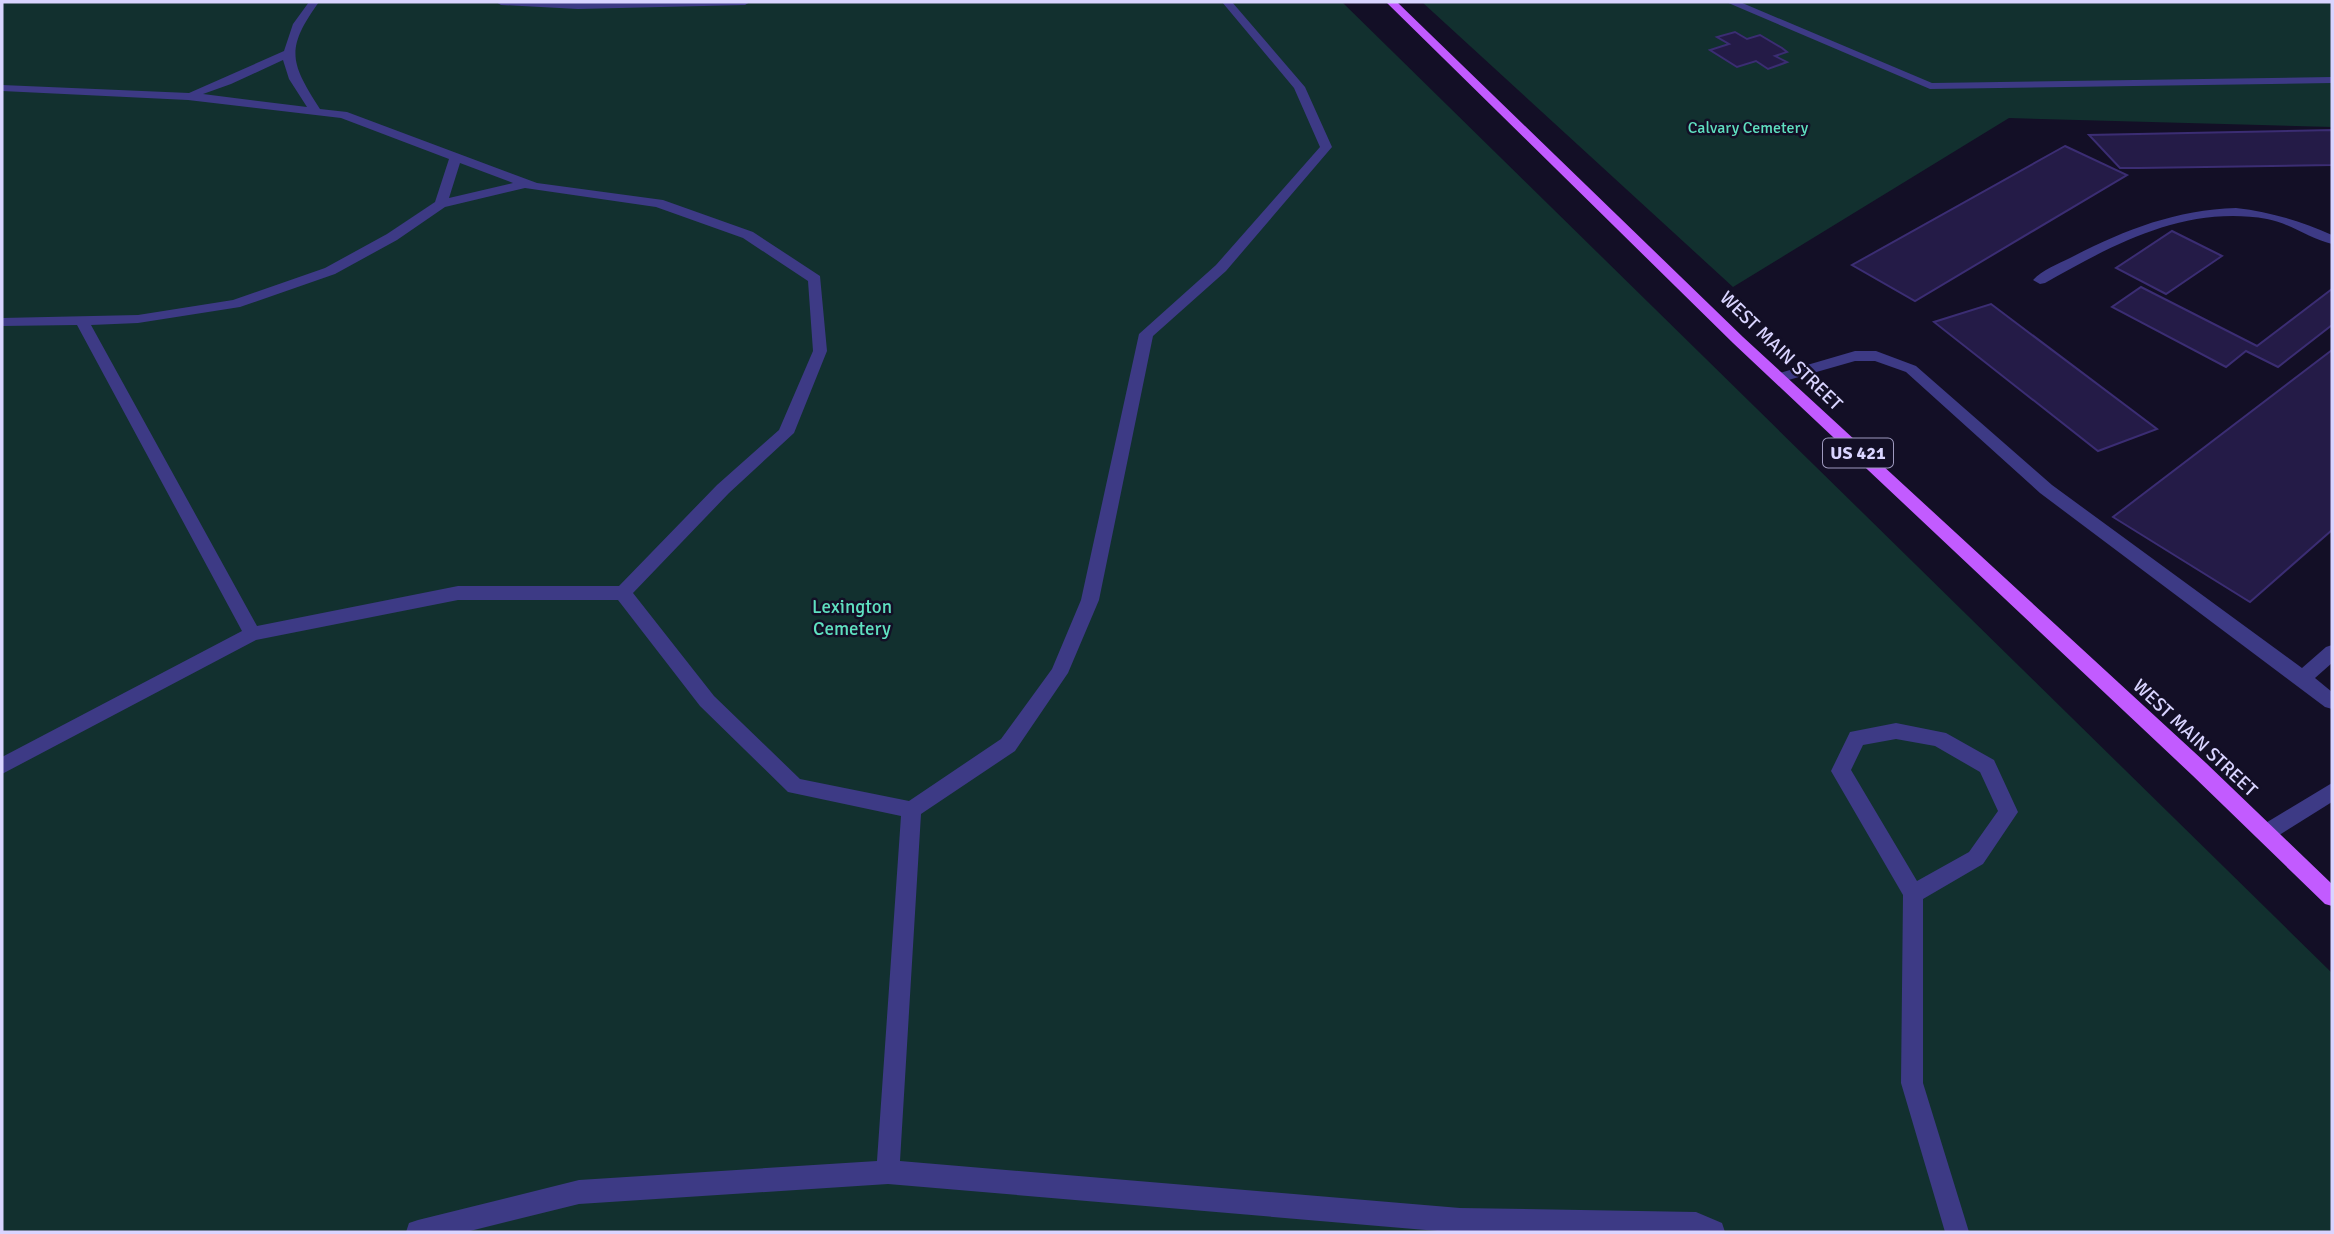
<svg xmlns="http://www.w3.org/2000/svg" width="2334" height="1234" viewBox="0 0 2334 1234" font-family="Signika,sans-serif">
  <style>
    .green { fill: #12302f }
    .building { fill: #241b47; stroke: #3b2d73; stroke-width: 2 }
    .lines { fill: none; stroke-linecap: round; stroke-linejoin: round }
    .minor { fill: #3d3a85; fill-rule: evenodd }
    .major { fill: #c25bff; fill-rule: evenodd }
    .labels { text-anchor: middle; dominant-baseline: central; stroke-width: 5; stroke-linejoin: round; paint-order: stroke }
    .far-park-label { font-size: 16px; fill: #5fe0c0; stroke: #130f26 }
    .shield { fill: #130f26; stroke: #9e99be; stroke-width: 2 }
    .shield-label { font-size: 18px; font-weight: bold; fill: #d9d4ff }
    .street-label { font-size: 19px; fill: #d9d4ff; stroke: #130f26 }
    .park-label { font-size: 19px; fill: #5fe0c0; stroke: #130f26 }
  </style>
  <rect width="100%" height="100%" fill="#130f26"/>
  <path class="green" d="M2,2H1342L2332,973V1232H2Z
    M1422,2H2332V127L2009,118L1733,287Z"/>
  <path class="building" d="M1735,32L1747,39L1760,35L1782,48L1787,52L1775,56L1787,62L1768,69L1756,61L1737,67L1710,50L1729,44L1717,37Z
    M2332,130V165L2139,168H2120L2089,135Z
    M2065,146L2127,175L1915,301L1852,265Z
    M2172,231L2222,256L2166,294L2116,268Z
    M2141,287L2257,346L2332,289V325L2278,367L2246,351L2226,367L2112,307Z
    M1991,304L2157,429L2098,451L1934,322Z
    M2332,350V530L2250,602L2113,517Z"/>
  <g class="lines">
    <path class="minor" d="M309,2H319C285,49 290,62 320,109L347,112L537,183L663,200L753,232L820,276L827,351L794,433L729,493L633,593L714,696L800,779L909,801L1001,739L1052,669L1081,600L1139,334L1216,265L1320,147L1294,88L1222,2H1232L1305,87L1332,147L1226,271L1153,336L1099,600L1068,673L1015,751L921,814L900,1161L1460,1208L1696,1212L1722,1223L1725,1232H1449L888,1184L579,1204L466,1232H406L409,1223L418,1220L579,1180L877,1161L901,816L788,792L700,706L618,600H458L256,640L2,774V757L242,631L77,325L2,326V318L138,315L233,300L325,268L387,234L435,202L449,159L341,118L188,100L2,91V85L189,93L284,51L293,24ZM283,60L289,79L307,107L203,94L231,84ZM460,163L513,183L449,198ZM525,188L656,207L743,238L808,281L813,351L779,430L717,485L619,586H458L257,626L91,325L138,323L240,307L335,274L397,240L445,207Z
      M496,2H750L745,5L578,9L501,5Z
      M1726,2H1740L1932,83L2332,77V83L1930,89Z
      M2236,208C2271,212 2300,221 2332,235V244C2310,239 2290,223 2267,219C2185,205 2114,244 2045,283L2040,284L2033,280C2042,270 2058,264 2070,258C2124,230 2175,210 2236,208Z
      M1855,351H1876L1916,366L2052,485L2302,668L2326,647L2332,645V663L2315,678L2332,692V709L2325,707L2040,493L1906,372L1875,361H1855L1778,383L1771,378L1773,375Z
      M1896,723L1946,733L1994,760L2018,812L1983,864L1923,899V1083L1969,1232H1945L1901,1083L1903,895L1831,771L1850,732ZM1896,739L1935,746L1980,772L1998,811L1969,852L1917,881L1851,770L1863,745Z
      M2332,783V802L2273,839L2266,842L2259,839L2256,833L2259,827Z"/>
    <path class="major" d="M1386,2H1397L1743,337L2206,763L2332,884V906L2325,904L2192,775L1733,343Z"/>
  </g>
  <g class="labels">
    <g class="far-park-label">
      <text x="1748" y="128">Calvary Cemetery</text>
    </g>
    <rect class="shield" x="1823" y="438.5" width="70" height="29" rx="5"/>
    <g class="shield-label">
      <text x="1858" y="453">US 421</text>
    </g>
    <g class="street-label">
      <text transform="translate(1781 351) rotate(44)">WEST MAIN STREET</text>
      <text transform="translate(2195 738) rotate(43)">WEST MAIN STREET</text>
    </g>
    <g class="park-label">
      <text x="852" y="607">Lexington<tspan x="852" dy="22">Cemetery</tspan></text>
    </g>
  </g>
  <rect width="2334" height="1234" fill="none" stroke="#d9d4ff" stroke-width="7"/>
</svg>
